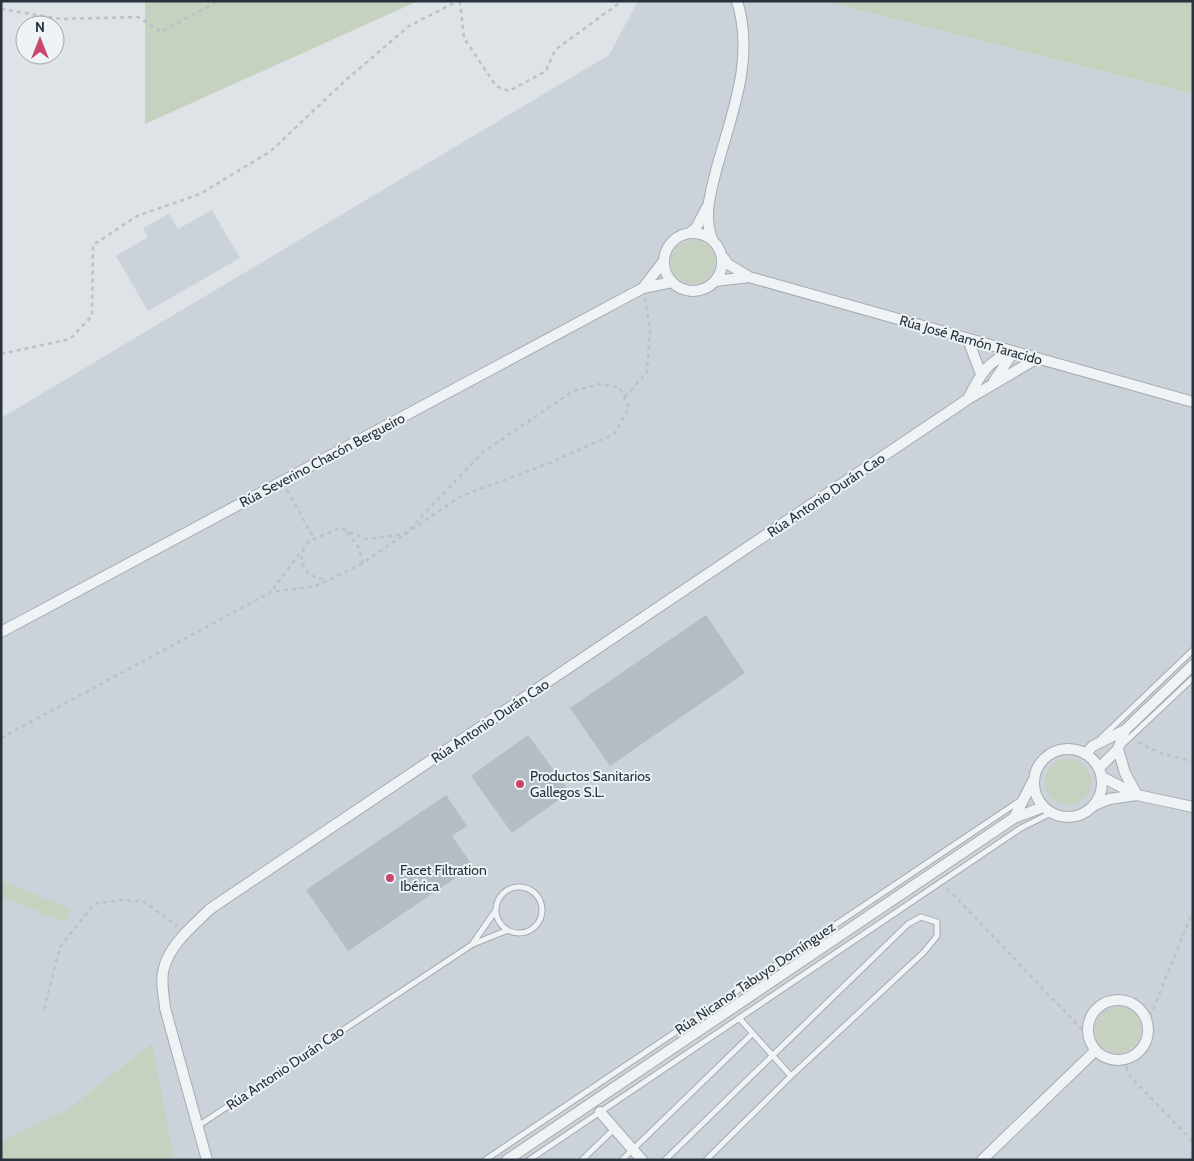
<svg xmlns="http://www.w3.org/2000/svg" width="1194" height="1161" viewBox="0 0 1194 1161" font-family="Cabin,sans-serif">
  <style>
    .built { fill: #ccd2d9 }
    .green { fill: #c6d1bf }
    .building { fill: #b5bdc4 }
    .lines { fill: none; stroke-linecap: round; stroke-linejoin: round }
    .service-casing { stroke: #a4abb1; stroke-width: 7 }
    .minor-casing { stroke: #a4abb1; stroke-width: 12 }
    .path { stroke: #bcc1c6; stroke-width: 2.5; stroke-dasharray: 4 4; stroke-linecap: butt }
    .service { stroke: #f0f3f6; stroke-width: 5 }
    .minor { stroke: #f0f3f6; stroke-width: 10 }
    .poi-dot { fill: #c9466d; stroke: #edf2f5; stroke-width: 2 }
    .labels { text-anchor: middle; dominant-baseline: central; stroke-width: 4; stroke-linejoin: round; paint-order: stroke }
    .street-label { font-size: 14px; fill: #28333d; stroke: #edf2f5 }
    .poi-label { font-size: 14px; fill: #28333d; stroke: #edf2f5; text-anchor: start }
  </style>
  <rect width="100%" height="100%" fill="#dee3e7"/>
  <path class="built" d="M638,1H822L1193,94V1160H1V418L609,55Z
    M212,210L240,258L148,311L116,256L148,237L143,228L169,214L178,229Z"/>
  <path class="green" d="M145,1H418L145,124Z
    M822,1H1193V94Z
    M671 262a22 22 0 1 1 44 0a22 22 0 1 1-44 0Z
    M1045 782a23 23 0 1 1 46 0a23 23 0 1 1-46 0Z
    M1,880L70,909L65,923L1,896Z
    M1095 1030a23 23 0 1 1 46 0a23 23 0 1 1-46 0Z
    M152,1044L174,1160H1V1141L67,1110Z"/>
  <path class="building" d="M706,615L745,673L610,766L570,708Z
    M528,735L570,792L512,833L471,776Z
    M446,795L467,826L452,836L473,866L348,951L306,890Z"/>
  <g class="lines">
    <g class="service-casing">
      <path id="service" d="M1101,738L1193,650
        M1122,745L1193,678
        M496 910a23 23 0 1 1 46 0a23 23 0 1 1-46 0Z
        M473,943L496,910
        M739,1018L791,1076
        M198,1126L473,944L508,930
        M485,1160L1021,800
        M529,1160L1021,828L1051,813
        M582,1160L613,1130
        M622,1160L752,1034
        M665,1160L908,924L921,917L937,922V936L924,952L791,1076L706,1160"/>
    </g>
    <g class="minor-casing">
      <path id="minor" d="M691,232L696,228L707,207
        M664 262a29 29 0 1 1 58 0a29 29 0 1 1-58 0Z
        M712,239C703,215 711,191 717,167C732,113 755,58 737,1
        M722,256L728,264L749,277L1193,402
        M715,281L749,277
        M643,288L663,262
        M968,340L981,374
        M994,381L1013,353
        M969,397C979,377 988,359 1012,353
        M1,632L643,288L672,282
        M1034 783a34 34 0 1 1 68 0a34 34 0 1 1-68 0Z
        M1118,749L1125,773L1137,795
        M1085,754L1093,746L1125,730L1193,665
        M1099,768L1118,749L1125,730
        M1102,777L1137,795L1193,807
        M1095,805L1109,799L1137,795
        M1014,818L1033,781
        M1088 1030a30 30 0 1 1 60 0a30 30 0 1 1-60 0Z
        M600,1112L642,1160
        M207,1160L165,1008C164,996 160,980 164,968C170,944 193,926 210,909L968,399L1036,359
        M507,1160L1014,818L1043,807
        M982,1160L1096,1050"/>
    </g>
    <path class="path" d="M460,1L464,38L496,86L509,91L546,71L555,50L622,1
      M1,9L61,19L138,17L161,32L218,1
      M1,354L70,339L92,316L93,245L137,216L200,194L271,151L346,80L409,26L458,1
      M625,397L647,372L650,329L645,299
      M287,490L314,538
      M347,532L359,548L363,563
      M304,548L301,561L309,575L326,580
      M1,738L271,592L316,586L327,581L360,565L461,496L547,464L614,434L629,407L619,387L600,384L573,391L483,452L405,534L366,539L340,528L309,541L271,592
      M1138,742L1160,753L1193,761
      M947,888L1088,1036
      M44,1009L60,947L94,904L120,900L145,902L177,926
      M1147,1024L1193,911
      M1124,1059L1129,1075L1193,1142"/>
    <use href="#service" class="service"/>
    <use href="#minor" class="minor"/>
  </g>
  <g class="poi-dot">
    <circle cx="520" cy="784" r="5"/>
    <circle cx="390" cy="878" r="5"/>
  </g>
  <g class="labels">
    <g class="street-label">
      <text transform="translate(971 340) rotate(16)">Rúa José Ramón Taracido</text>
      <text transform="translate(322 460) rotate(-28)">Rúa Severino Chacón Bergueiro</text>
      <text transform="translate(826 495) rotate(-34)">Rúa Antonio Durán Cao</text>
      <text transform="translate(490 721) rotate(-34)">Rúa Antonio Durán Cao</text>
      <text transform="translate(755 978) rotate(-34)">Rúa Nicanor Tabuyo Domínguez</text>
      <text transform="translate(285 1068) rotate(-34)">Rúa Antonio Durán Cao</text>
    </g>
    <g class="poi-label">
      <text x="530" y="776">Productos Sanitarios<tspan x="530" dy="16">Gallegos S.L.</tspan></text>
      <text x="400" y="870">Facet Filtration<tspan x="400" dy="16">Ibérica</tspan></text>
    </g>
  </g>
  <rect width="1194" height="1161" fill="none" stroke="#28333d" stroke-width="5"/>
  <g transform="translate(40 40)"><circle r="24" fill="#edf2f5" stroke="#9ea6ab"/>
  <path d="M0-4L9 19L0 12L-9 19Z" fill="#c9466d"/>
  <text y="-8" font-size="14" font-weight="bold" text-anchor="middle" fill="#28333d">N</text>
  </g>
</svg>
